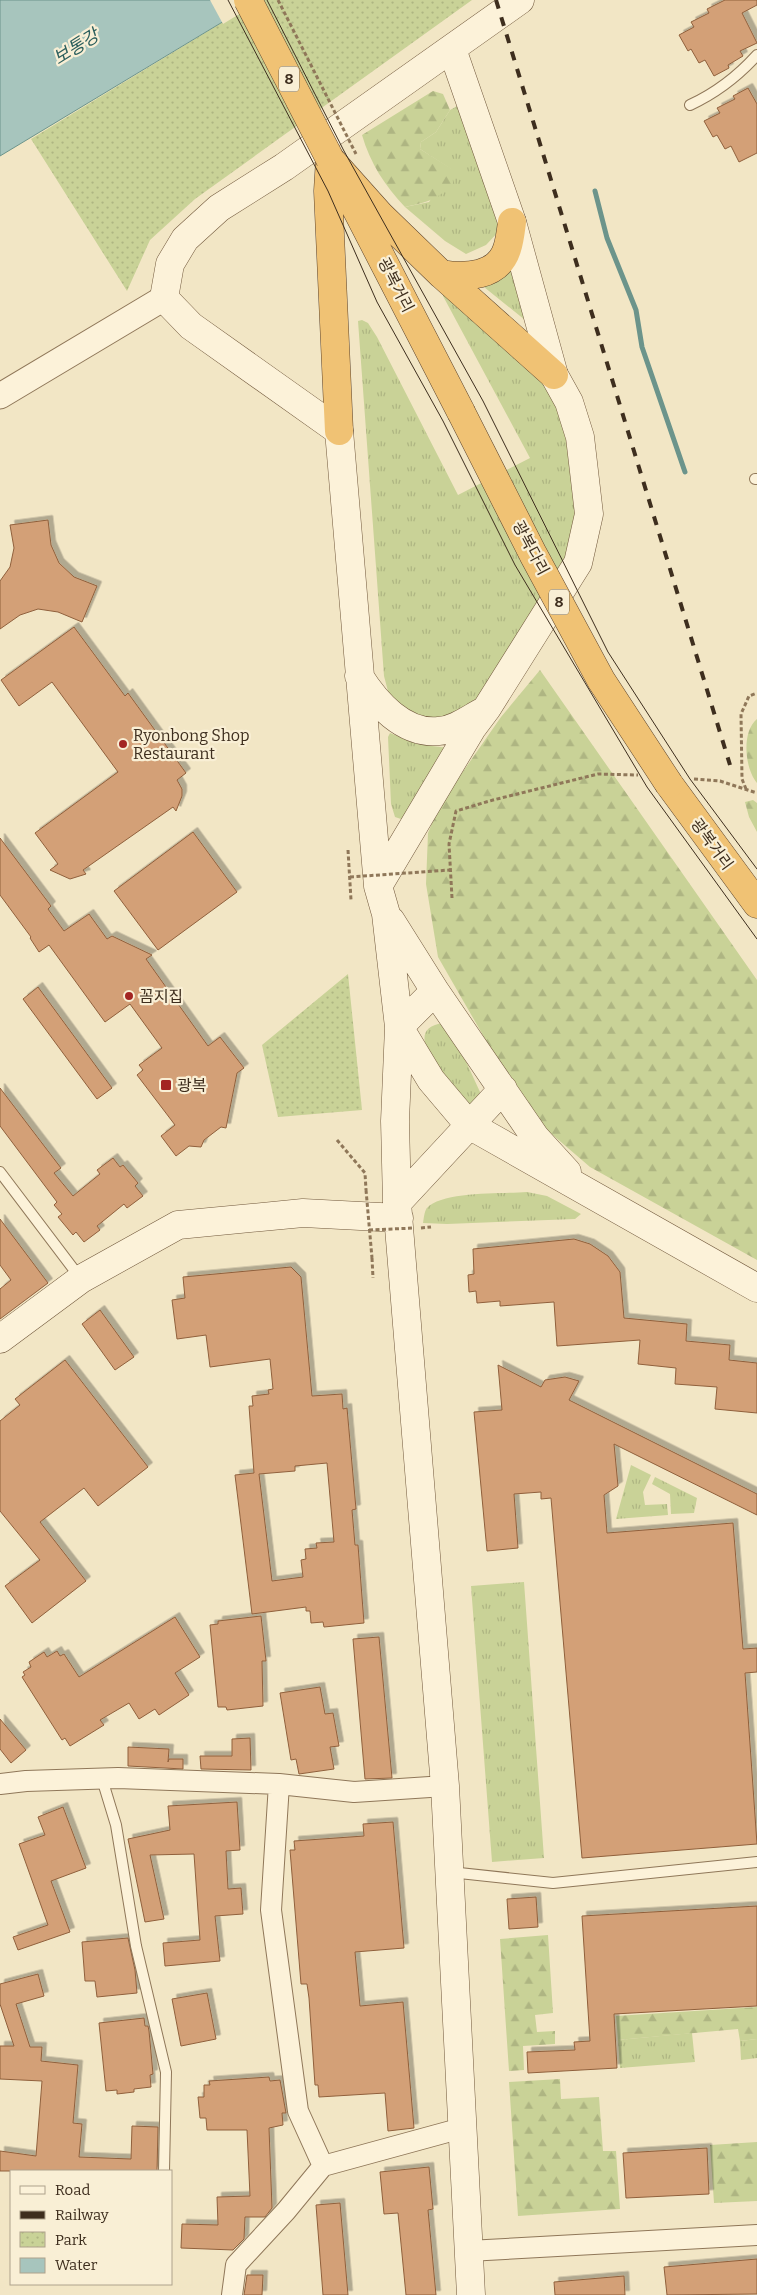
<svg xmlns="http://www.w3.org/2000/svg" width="757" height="2295" viewBox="0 0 757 2295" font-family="Bitter,'Noto Sans KR',serif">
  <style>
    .grass { fill: url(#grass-tufts) }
    .forest { fill: url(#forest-firs) }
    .park { fill: url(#park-dots) }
    .water { fill: #a7c5bd; stroke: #6c948b }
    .pier { fill: #f2e6c5 }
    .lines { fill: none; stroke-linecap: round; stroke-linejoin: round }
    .stream { stroke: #6c948b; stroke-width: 5 }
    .building { fill: #d3a077; stroke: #90603c; fill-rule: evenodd; filter: url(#shadow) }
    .service-casing { stroke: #8f7759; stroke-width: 12 }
    .minor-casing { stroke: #8f7759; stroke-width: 22 }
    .tertiary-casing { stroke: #8f7759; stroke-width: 27 }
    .secondary-casing { stroke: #71583c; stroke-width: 29 }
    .trunk-casing { stroke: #5d442d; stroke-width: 29 }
    .path { stroke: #8f7759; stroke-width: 3; stroke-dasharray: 4 2.5; stroke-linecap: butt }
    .service { stroke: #fcf2d9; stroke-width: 10 }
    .minor { stroke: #fcf2d9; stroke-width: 20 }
    .tertiary { stroke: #fcf2d9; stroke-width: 25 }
    .secondary { stroke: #fcf2d9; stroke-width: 28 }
    .trunk { stroke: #f0c274; stroke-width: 28 }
    .tram { stroke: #3e2e1e; stroke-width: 1 }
    .rail { stroke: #3e2e1e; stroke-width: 4; stroke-dasharray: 9 9; stroke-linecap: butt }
    .trunk-bridge-casing { stroke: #5d442d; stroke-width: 29; stroke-linecap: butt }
    .path-bridge { stroke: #8f7759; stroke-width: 3; stroke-dasharray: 4 2.5; stroke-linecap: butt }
    .trunk-bridge { stroke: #f0c274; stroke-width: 28 }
    .poi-dot { fill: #a32523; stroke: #f9efd5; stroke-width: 2 }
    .labels { text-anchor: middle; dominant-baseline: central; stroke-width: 4.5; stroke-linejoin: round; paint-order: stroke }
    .shield { fill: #f9efd5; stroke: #766855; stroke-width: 1 }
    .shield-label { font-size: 15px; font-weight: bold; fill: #3e2e1e }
    .street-label { font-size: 16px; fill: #3e2e1e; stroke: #f9efd5 }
    .poi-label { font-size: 16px; fill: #3e2e1e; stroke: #f9efd5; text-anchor: start }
    .water-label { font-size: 18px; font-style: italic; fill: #2c5f5d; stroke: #f9efd5 }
  </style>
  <defs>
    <pattern id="grass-tufts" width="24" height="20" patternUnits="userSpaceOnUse" patternTransform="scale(1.25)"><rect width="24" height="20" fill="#c9d297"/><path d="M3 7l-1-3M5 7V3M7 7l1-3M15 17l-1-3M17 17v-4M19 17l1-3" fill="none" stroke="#aeb582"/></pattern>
    <pattern id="forest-firs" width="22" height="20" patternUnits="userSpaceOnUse" patternTransform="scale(1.25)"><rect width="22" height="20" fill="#c9d297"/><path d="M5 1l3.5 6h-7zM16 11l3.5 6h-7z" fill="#aeb582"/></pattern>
    <pattern id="park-dots" width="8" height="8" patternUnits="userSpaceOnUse" patternTransform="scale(1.25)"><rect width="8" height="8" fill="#c9d297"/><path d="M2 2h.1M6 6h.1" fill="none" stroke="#aeb582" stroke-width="1.8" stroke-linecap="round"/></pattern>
    <filter id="shadow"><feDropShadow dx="4.5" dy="-4.5" stdDeviation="0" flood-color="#0004"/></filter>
  </defs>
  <rect width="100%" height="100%" fill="#f2e6c5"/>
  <path class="grass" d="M459,105L501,229L486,245L466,254L445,241L405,207L429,202L451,169L420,149L421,142L436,132L450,110Z
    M512,264L525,320L484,287V283Z
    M443,290L519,357L550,391L570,430L580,509L572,545L477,707L430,723L390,699L384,676L358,321L362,320L368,323L377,337L458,495L530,458L443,296Z
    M390,733L417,744L448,748L407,815L401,819L395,817L391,804L388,737Z
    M444,1023L451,1029L480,1092L479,1099L473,1105H466C452,1086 395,1028 444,1023Z
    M527,1192L547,1196L581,1214L575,1219L447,1224L423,1223C424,1218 424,1212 427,1208C442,1191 504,1194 527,1192Z
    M631,1465L651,1475L643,1492L645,1505L667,1504L668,1515L616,1519Z
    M655,1477L697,1498L694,1513L671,1514L670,1494L652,1484Z
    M524,1582L544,1858L492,1862L471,1586Z
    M692,2033L695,2062L620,2068L618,2040Z
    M757,2039V2058L741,2060L740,2041Z"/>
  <path class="forest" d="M433,91L443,94L450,110L436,132L421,142L420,149L452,169L453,183C438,200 427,202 405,207C385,186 370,163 362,135Z
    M540,670L757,980V1260L590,1167L547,1130L507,1077L438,957L426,884L428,833L439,806L501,717Z
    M757,719V783C745,769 741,732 757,719Z
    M753,800L757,803V832L749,817L745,802Z
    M548,1935L553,2013L535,2015L537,2032L555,2031V2044L523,2046L524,2070L509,2071L500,1939Z
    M757,2007V2039L740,2041L738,2029L618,2040L616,2016Z
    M560,2079L561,2099L599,2097L603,2151H616L620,2209L518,2216L509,2082Z
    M757,2142V2201L714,2203L710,2145Z"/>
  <path class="park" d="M259,0H472L195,199L150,240L127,291L31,139Z
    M348,974L362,1110L278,1117L262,1045Z"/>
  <path class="water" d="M0,0H259L0,156Z"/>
  <path class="pier" d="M210,0H262L223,24Z"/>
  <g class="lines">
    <path class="stream" d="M595,191L607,238L636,310L642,347L685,472"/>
  </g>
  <path class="building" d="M725,0H757V5L742,13L757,43L740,51L743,56L728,65L729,68L714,76L705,60L699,63L691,49L688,51L679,35L694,27L691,22L709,13L707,9Z
    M748,88L757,104V153L739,162L731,146L725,149L717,135L713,137L704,121L720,113L717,108L735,99L733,96Z
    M48,520L51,545L59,563L74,577L97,586L82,622L58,612L38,609L20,615L0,629V581L10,567L14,548L10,525Z
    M74,627L125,696L128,693L186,773L177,780L182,789V796L176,811L173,807L83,870L86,874L70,879L50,870L58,864L35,833L118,772L52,682L19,706L1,680Z
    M193,832L237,892L158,950L114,891Z
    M0,838L51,906L48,909L64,931L89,914L107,939L112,936L152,955L146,959L208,1046L220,1037L244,1068L237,1073L226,1128L221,1127L204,1140L201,1147L189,1146L176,1156L161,1136L175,1125L137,1075L143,1070L139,1065L162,1048L130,1004L105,1022L49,945L39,952L30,938L31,937L0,895Z
    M38,987L112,1088L97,1099L23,999Z
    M0,1088L61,1168L54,1173L73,1196L100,1174L97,1170L113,1158L120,1167L123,1165L138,1183L135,1186L143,1196L127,1208L124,1204L97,1226L100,1230L84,1242L76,1232L73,1235L58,1217L62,1214L54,1205L57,1202L0,1126Z
    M0,1219L48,1283L0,1319V1289L11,1280L0,1265Z
    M574,1239L590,1244L608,1256L620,1272L624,1318L687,1324L686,1341L730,1345L729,1360L757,1363V1413L715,1409L717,1387L675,1384L676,1368L638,1364L640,1340L557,1346L554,1302L500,1306V1301L477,1303L476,1291L469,1292L468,1275L474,1274L473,1249Z
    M291,1267L301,1277L312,1396L342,1394L343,1409L347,1408L356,1509L352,1510L355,1545H358L364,1623L324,1627L323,1622L311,1623L310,1611H306V1607L252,1614L235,1475L254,1473L249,1406H253L252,1396L269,1394L268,1390L273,1389L270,1359L210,1367L206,1335L177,1339L172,1300L185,1298L183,1277ZM327,1463L334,1542L316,1543L317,1548L305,1549L306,1559L301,1560L303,1577L272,1581L259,1474L295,1471V1466Z
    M100,1310L134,1357L115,1370L82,1324Z
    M65,1360L148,1467L98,1506L84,1488L40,1522L86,1581L32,1623L5,1586L40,1560L0,1511V1421L20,1405L15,1399Z
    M498,1365L541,1387L545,1380L565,1377L579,1381L569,1400L757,1494V1515L614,1444L618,1486L604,1495L607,1533L733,1523L743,1649L757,1648V1672L745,1673L757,1844L582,1858L551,1498L541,1499V1492L514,1494L518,1548L487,1551L474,1412L502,1410Z
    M261,1616L266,1661H262L263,1706L227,1710L226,1707H218L210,1625L218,1624V1621Z
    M175,1617L200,1657L175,1673L189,1695L159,1715L155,1709L139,1719L129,1703L100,1720L104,1725L70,1746L65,1738L62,1740L22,1677L25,1675L23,1672L31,1667L29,1662L44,1652L47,1657L57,1651L60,1656L64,1654L79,1677Z
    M379,1637L392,1778L365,1779L353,1639Z
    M320,1687L325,1714L333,1713L339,1746L330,1747L334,1769L299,1774L296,1759L291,1760L280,1693Z
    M0,1719L26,1750L11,1763L0,1749Z
    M250,1738L251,1770L201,1769L200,1756H232V1739Z
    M128,1747L169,1749L168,1762L169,1759H183V1769L128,1766Z
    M237,1802L240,1850L226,1851L228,1889L241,1888L243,1914L215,1916L220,1961L165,1966L163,1943L200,1940L194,1854L150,1855L164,1919L145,1922L128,1839L170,1830L168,1806Z
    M63,1807L86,1868L51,1881L70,1932L18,1950L13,1937L48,1925L19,1844L45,1835L38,1817Z
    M393,1822L404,1948L355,1952L360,2006L403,2002L414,2128L388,2131L385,2093L319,2097L318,2085H315L309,1998L307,1984H301L290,1850H295L294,1841L364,1836L363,1824Z
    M536,1897L538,1927L509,1929L507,1899Z
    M757,1906V2006L614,2014L617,2068L528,2073L527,2052L575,2050L574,2042L590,2041L582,1916Z
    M128,1938L135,1970L137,1993L97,1997L95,1981H85L82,1942Z
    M38,1974L44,1996L16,2004L30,2047H42L41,2061L78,2065L73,2123L82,2124L79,2157L131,2159L132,2126L158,2127L157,2171H0V2151L36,2156L42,2081L0,2079V2046H14L0,2004V1984Z
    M207,1993L216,2039L181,2046L172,1999Z
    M144,2018L145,2026H148L149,2031L153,2074L150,2075L151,2087L134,2089V2092L117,2094V2090L106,2091L99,2023Z
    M269,2077L270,2081L280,2080L286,2113H282L283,2125L269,2128L272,2208L265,2217H245L244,2239L233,2250L181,2248L182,2224L218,2225L217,2197L250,2196L247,2130H207L206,2118H200L198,2097H204V2085H210L209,2081Z
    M707,2148L709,2194L626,2198L623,2153Z
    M429,2167L433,2209L428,2210L436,2295H406L398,2213L384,2214L380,2172Z
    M340,2203L348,2295H323L316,2205Z
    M757,2259V2294L667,2295L664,2267Z
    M247,2275H263L262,2295H244Z
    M624,2276L625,2295H555L554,2282Z"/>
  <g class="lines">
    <g class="service-casing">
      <path id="service" d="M690,105C716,93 738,76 757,55
        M755,479H757
        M0,1172L81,1279
        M102,1779L116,1825L136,1946L166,2072L164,2171
        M450,1872L553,1883L757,1862"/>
    </g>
    <g class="minor-casing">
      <path id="minor" d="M0,1784L26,1781L118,1778L279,1784L354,1792L445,1786
        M323,2166L462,2128
        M468,2251L757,2235
        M232,2295L236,2265L286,2211L323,2166L298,2111L271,1910L279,1784"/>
    </g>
    <g class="tertiary-casing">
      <path id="tertiary" d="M0,396L164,298"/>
    </g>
    <g class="secondary-casing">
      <path id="secondary" d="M359,676C376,703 404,735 439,731C455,730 469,719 482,712
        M378,886L472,728L487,708L578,563L589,514L580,437L569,402L554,375L512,222L452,49
        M391,921L435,991L535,1137L567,1172
        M399,1027L431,1080L469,1125L757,1288
        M399,1027L435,991
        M397,1203L503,1089
        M0,1339L81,1279L178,1225L303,1213L399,1218
        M471,2295L445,1786L397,1203L395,1121L399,1027L386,914L378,886L339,431L191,326L164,298L170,264L185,239L219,208L284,167L520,0"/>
    </g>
    <g class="trunk-casing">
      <path id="trunk" d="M330,159L380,215L441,274L554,375
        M330,159L328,191L339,431
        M349,195L461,412
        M441,274C465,278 498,277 507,249C510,240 511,230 512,222
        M669,784L757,904"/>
    </g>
    <path class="path" d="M694,779L720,781L757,793
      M746,789L742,779L741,714L749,696L757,693
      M348,850L351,900
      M452,898L449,844L456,811L493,800L598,774L638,775
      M337,1140L365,1173L366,1190
      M421,1228L431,1227
      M372,1258L373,1278"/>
    <use href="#service" class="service"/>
    <use href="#minor" class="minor"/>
    <use href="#tertiary" class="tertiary"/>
    <use href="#secondary" class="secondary"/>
    <use href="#trunk" class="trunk"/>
    <path class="tram" d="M228,0L328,191L377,302L443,421L515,565L647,787L757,939
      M267,0L344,151L483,401L608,652L690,779L757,869"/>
    <path class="rail" d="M496,0L730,765"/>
    <g class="trunk-bridge-casing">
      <path id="trunk-bridge" d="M248,0L330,159
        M461,412L533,554L601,680L669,784"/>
    </g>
    <path class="path-bridge" d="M278,0L356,154
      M350,877L450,870
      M366,1190L372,1258
      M369,1230L414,1228"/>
    <use href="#trunk-bridge" class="trunk-bridge"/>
  </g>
  <g class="poi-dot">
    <circle cx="123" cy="744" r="5"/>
    <circle cx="129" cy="996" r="5"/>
    <rect x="160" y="1079" width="12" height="12" rx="2.5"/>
  </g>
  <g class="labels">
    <g class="shield">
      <rect x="279" y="66.5" width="20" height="25" rx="4"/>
      <rect x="549" y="589.5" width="20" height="25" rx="4"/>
    </g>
    <g class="shield-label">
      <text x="289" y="79">8</text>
      <text x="559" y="602">8</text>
    </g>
    <g class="street-label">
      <text transform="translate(396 285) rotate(63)">광복거리</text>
      <text transform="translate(531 548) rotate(62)">광복다리</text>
      <text transform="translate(712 844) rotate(54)">광복거리</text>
    </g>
    <g class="poi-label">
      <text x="133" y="735">Ryonbong Shop<tspan x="133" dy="18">Restaurant</tspan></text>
      <text x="139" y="996">꼼지집</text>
      <text x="177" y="1085">광복</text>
    </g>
    <g class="water-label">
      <text transform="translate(76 47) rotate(-32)">보통강</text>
    </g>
  </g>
  <rect x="10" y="2170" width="162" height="115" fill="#f9efd5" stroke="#aea28c"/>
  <rect x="20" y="2186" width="25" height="8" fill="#fcf2d9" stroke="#aea28c"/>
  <text x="55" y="2195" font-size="15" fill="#3e2e1e">Road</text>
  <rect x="20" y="2211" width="25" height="8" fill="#3e2e1e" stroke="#aea28c"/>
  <text x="55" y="2220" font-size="15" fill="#3e2e1e">Railway</text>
  <rect x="20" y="2232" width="25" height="15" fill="url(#park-dots)" stroke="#aea28c"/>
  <text x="55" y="2245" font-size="15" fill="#3e2e1e">Park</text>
  <rect x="20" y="2258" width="25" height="15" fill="#a7c5bd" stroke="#aea28c"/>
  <text x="55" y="2270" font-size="15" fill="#3e2e1e">Water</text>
</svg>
